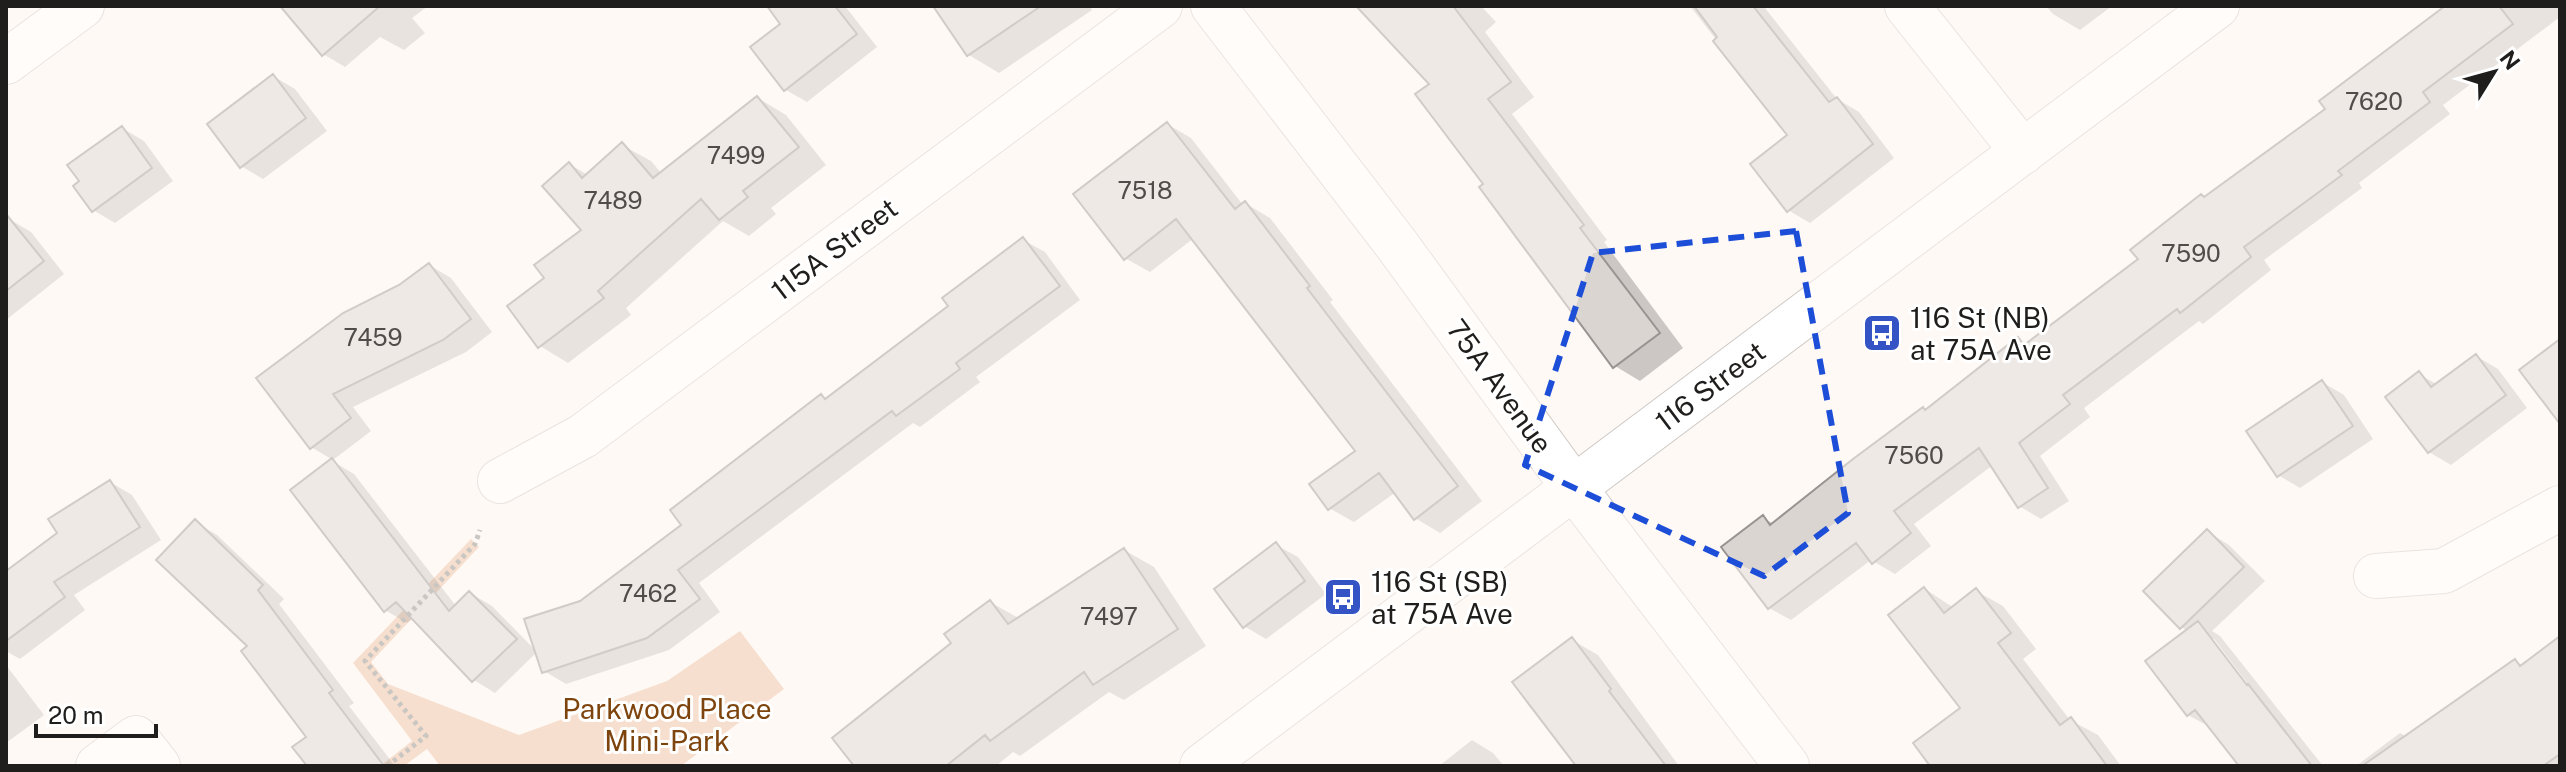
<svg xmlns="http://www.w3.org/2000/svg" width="2566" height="772" viewBox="0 0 2566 772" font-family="'Public Sans',sans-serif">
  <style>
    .green { fill: #ecbf9e }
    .shadow { fill: #0003; fill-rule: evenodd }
    .building { fill: #dbd5d2; stroke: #999491; stroke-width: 2 }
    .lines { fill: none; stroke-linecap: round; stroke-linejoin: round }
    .minor-casing { stroke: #cfcac6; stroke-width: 46 }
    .path { stroke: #8b8784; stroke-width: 5; stroke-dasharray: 4 4; stroke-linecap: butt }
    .minor { stroke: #fff; stroke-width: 44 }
    .marked { fill: none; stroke: #1d4ed8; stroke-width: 6; stroke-dasharray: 16 10; stroke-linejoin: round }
    .labels { text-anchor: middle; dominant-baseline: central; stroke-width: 6; stroke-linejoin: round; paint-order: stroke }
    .number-label { font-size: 24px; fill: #4f4c4a }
    .street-label { font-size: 28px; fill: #201e1d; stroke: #fff }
    .poi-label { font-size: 28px; fill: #201e1d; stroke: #fff; text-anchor: start }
    .park-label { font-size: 28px; fill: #7e440d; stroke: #fff }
  </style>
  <rect width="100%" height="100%" fill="#fff9f5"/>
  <path class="green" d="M471,539L479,547L371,662L388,684L519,735L667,681L740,631L784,689L681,766H440L427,749L404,766H380L412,741L353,663Z"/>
  <path class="shadow" d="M300,6H428L412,18L425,33L404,50L380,37L345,67L323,54Z
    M777,6H845L877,47L807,102L786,90L783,24Z
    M950,6H1090L1092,10L999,73L969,55Z
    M1359,6H1481L1496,22L1485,32L1534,97L1512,114L1607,240L1604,242L1683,348L1640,381L1615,366L1485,185L1432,84Z
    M1690,6H1768L1765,8L1837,99L1859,112L1894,158L1810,223L1788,210L1790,135Z
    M2046,6H2112L2080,30L2053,14Z
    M2448,6H2560V17L2443,105L2450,114L2359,183L2362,188L2264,260L2271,270L2203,324L2199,321L2084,408L2090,417L2040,456L2069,501L2041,519L2019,506L1993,465L1914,524L1931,546L1895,574L1871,560L1791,620L1769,608L1763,518L1774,524L2018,339L2028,345L2141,260L2206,199L2328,109Z
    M273,76L295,89L327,131L263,179L241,166Z
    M758,98L786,115L826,165L771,208L776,214L749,236L723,221L626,308L631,315L568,363L540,346L547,279L584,230L569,164L588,175L622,145L651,161L662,174Z
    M1167,124L1191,138L1243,205L1245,203L1270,218L1333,300L1330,302L1482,501L1440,533L1415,518L1396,492L1354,522L1329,508L1358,451L1194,238L1150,272L1125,258Z
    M122,128L144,141L173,181L115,223L93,210Z
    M9,219L31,232L64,274L6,320V222Z
    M1023,240L1045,252L1080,300L976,377L980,382L920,427L913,423L699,583L720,612L669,650L566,684L544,671L581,603L684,525L821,397L827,400L951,307Z
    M429,265L451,278L492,332L466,352L353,407L371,431L333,460L311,447L259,379L400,287Z
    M2476,356L2498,369L2527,408L2451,465L2429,452L2419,374L2438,385Z
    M2322,382L2344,395L2373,439L2300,488L2278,475Z
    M332,461L354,474L456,606L470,593L492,606L537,652L495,693L474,680L414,618L407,623L385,610Z
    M110,482L132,495L161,540L74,595L85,610L20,659L6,651V574L60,533Z
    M195,522L217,535L284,599L279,604L354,703L349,706L395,766H309V738L250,647Z
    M2208,532L2229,545L2265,581L2212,631L2220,636L2323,766H2242L2210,727L2188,715V631L2181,627ZM2209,639H2214L2254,692L2251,695Z
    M1276,545L1298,557L1326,594L1266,639L1244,626Z
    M1124,550L1154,567L1206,646L1124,700L1109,692L1020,756L1013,752L996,766H857L954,643L990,602L1020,619Z
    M1925,589L1954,608L1976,591L2003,606L2036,649L2023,659L2070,720L2098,735L2121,766H1933L1963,708Z
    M2560,639V766H2356L2400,733L2407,737L2515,661L2523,666Z
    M1572,640L1598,655L1679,766H1569L1575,762Z
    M6,665L44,715L6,743Z
    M1472,740L1493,753L1504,766H1439Z"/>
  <path class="building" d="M280,6H380L322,56Z
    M767,6H835L857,34L784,91L750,47L780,24Z
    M933,6H1041L967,56Z
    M1356,6H1453L1511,82L1488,99L1584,225L1580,228L1660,333L1613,368L1479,187L1483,184L1415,94L1429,84Z
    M1694,6H1753L1829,102L1837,97L1873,144L1787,212L1750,164L1787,135L1713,41L1717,37Z
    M2445,6H2499L2513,24L2423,92L2430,102L2338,171L2342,175L2244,247L2251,257L2180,313L2177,309L2063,395L2070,404L2019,443L2048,488L2018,508L1979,448L1894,511L1911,533L1872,564L1856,543L1768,609L1721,547L1763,515L1770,525L1853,459L1923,407L1925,410L2018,337L2024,345L2138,259L2130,250L2201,194L2204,197L2325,109L2319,101Z
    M273,74L306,118L240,168L207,124Z
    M757,96L799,147L743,191L748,197L719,220L701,199L598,291L604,298L538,348L507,306L544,278L534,265L581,230L542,186L569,162L582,178L622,142L653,178Z
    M1167,122L1235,209L1245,201L1310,286L1307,288L1458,486L1414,520L1379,473L1328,510L1309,484L1355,451L1176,219L1124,260L1073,194Z
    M122,126L152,168L92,212L73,186L79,181L67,165Z
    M6,214L44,261L6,291Z
    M1023,237L1060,286L956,363L960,369L896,416L892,411L678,570L700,599L647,638L542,673L524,619L580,601L681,525L670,510L821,394L825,399L948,306L942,298Z
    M429,263L471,319L443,340L333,394L351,418L310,449L256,378L343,313L399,285Z
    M2560,339V424L2519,370Z
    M2476,354L2506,395L2428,453L2385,397L2419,371L2431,387Z
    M2322,380L2353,426L2277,477L2246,431Z
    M332,458L449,611L469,591L517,639L472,682L396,602L384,612L290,490Z
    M110,480L140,527L54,582L65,597L6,641V571L57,533L48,519Z
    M195,519L263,585L258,590L333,690L329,693L384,766H307L292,747L306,737L241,651L247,646L156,560Z
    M2207,529L2244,567L2180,629L2143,591Z
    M1276,542L1305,581L1243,628L1214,589Z
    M1124,548L1178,629L1093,685L1084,672L990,741L985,735L946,766H854L832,738L951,643L944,634L990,600L1008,624Z
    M1924,587L1944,613L1976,588L2011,633L1998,643L2060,725L2071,717L2107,766H1930L1913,743L1960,708L1888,615Z
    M2198,621L2247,685L2248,684L2312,766H2239L2195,710L2187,716L2145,661Z
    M2560,636V754L2543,766H2362L2515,659L2520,666Z
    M1572,637L1611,689L1609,691L1666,766H1576L1512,682Z"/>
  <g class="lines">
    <g class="minor-casing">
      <path id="minor" d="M1213,6L1397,245L1574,488L1787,766
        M1907,6L2023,152
        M6,62L82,6
        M500,481L583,436L1160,6
        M2376,576L2444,571L2560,508
        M98,766L136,738L158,766
        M1202,766L2217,6"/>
    </g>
    <path class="path" d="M387,766L426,736L365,661L475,544L480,530"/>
    <use href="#minor" class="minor"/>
  </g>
  <path d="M0 0H2566V772H0ZM1796,231L1848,513L1764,576L1525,465L1593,253Z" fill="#fff9f5" fill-opacity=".55" fill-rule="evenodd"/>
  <path class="marked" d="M1796,231L1848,513L1764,576L1525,465L1593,253Z"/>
  <defs>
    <g id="bus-square" transform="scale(2)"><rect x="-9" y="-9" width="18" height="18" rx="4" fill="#3454c5" stroke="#fff"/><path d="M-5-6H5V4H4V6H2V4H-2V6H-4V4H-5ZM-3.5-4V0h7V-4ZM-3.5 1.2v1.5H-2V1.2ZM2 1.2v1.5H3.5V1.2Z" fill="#fff"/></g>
  </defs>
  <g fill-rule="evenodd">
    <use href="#bus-square" x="1882" y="333"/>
    <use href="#bus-square" x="1343" y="597"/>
  </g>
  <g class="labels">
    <g class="number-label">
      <text x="2374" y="101">7620</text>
      <text x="736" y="155">7499</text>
      <text x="1145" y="190">7518</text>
      <text x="613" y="200">7489</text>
      <text x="2191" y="253">7590</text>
      <text x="373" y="337">7459</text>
      <text x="1914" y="455">7560</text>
      <text x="648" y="593">7462</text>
      <text x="1109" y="616">7497</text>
    </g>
    <g class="street-label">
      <text transform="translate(834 249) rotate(-37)">115A Street</text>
      <text transform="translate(1500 386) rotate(54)">75A Avenue</text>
      <text transform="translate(1710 386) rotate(-37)">116 Street</text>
    </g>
    <g class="poi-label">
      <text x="1910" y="317">116 St (NB)<tspan x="1910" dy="32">at 75A Ave</tspan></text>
      <text x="1371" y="581">116 St (SB)<tspan x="1371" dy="32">at 75A Ave</tspan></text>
    </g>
    <g class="park-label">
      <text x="667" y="708">Parkwood Place<tspan x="667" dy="32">Mini-Park</tspan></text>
    </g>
  </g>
  <rect width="2566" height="772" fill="none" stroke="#201e1d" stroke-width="16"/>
  <g transform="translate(2494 72) rotate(53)" stroke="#ffffff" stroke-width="6" paint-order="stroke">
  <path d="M0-6L14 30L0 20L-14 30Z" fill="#201e1d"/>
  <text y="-12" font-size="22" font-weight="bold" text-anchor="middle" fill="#201e1d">N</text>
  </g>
  <path d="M36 724v12h120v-12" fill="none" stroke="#201e1d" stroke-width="4"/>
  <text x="48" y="724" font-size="24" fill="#201e1d" stroke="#ffffff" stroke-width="6" paint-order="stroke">20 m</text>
</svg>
